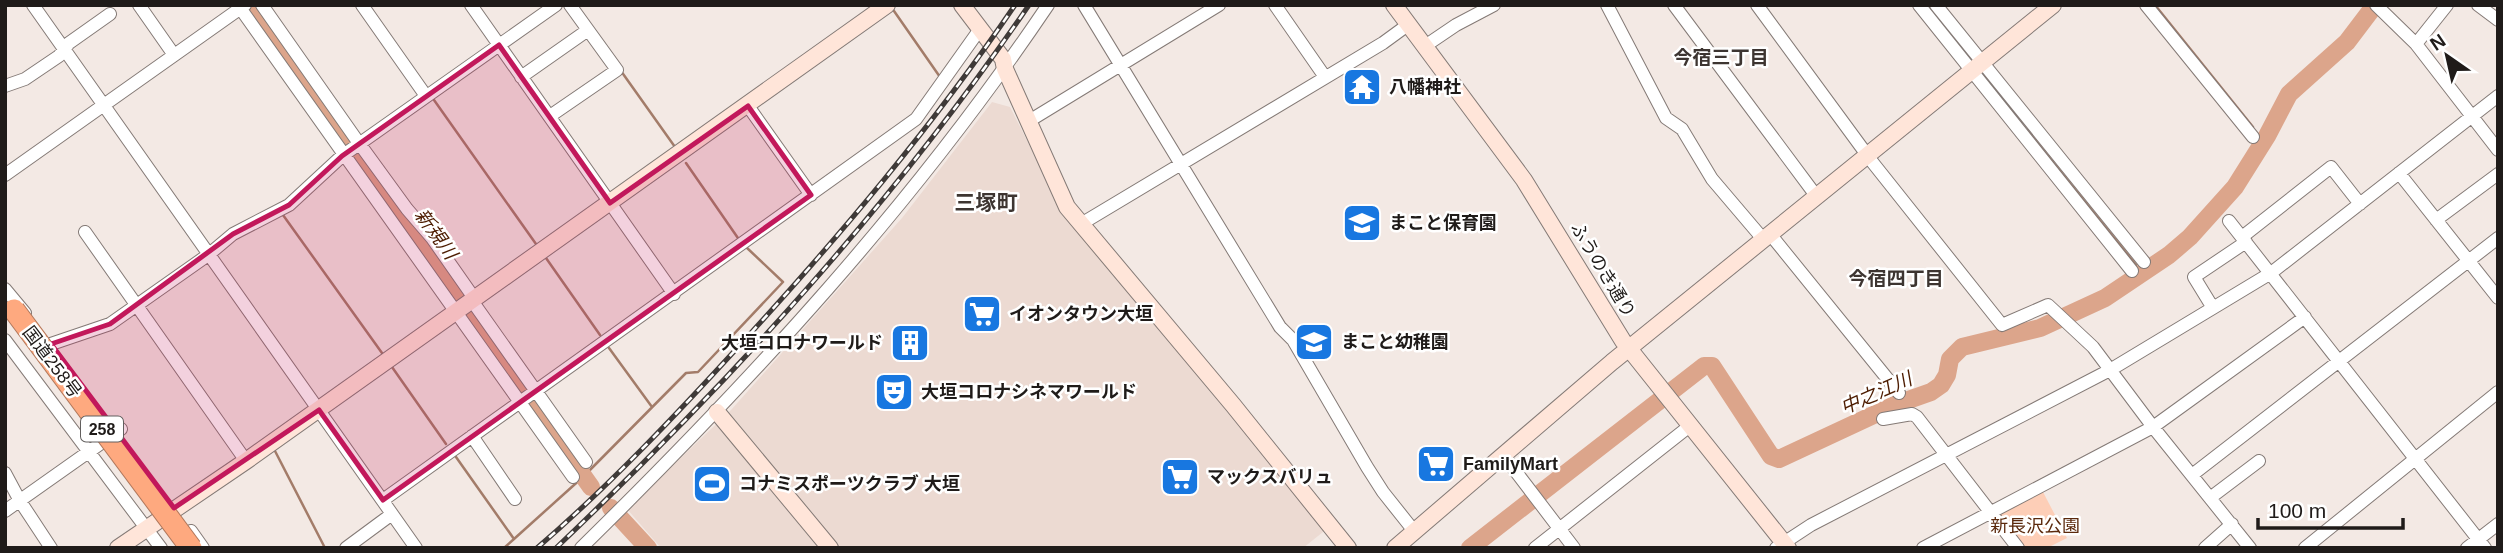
<svg xmlns="http://www.w3.org/2000/svg" width="2503" height="553" viewBox="0 0 2503 553" font-family="Helvetica,'Noto Sans JP',sans-serif">
  <style>
    .built { fill: #ecdad2 }
    .green { fill: #fdceb7 }
    .lines { fill: none; stroke-linecap: round; stroke-linejoin: round }
    .stream { stroke: #a37c69; stroke-width: 2.5 }
    .river { stroke: #dca58b; stroke-width: 18 }
    .street-casing { stroke: #847a76; stroke-width: 14 }
    .secondary-casing { stroke: #847a76; stroke-width: 18 }
    .street { stroke: #fff; stroke-width: 12 }
    .secondary { stroke: #ffe5d9; stroke-width: 16 }
    .rail-casing { stroke: #3f3a38; stroke-width: 5 }
    .rail { stroke: #fff; stroke-width: 2.5; stroke-dasharray: 8; stroke-linecap: butt }
    .highway-bridge-casing { stroke: #b0775b; stroke-width: 23; stroke-linecap: butt }
    .highway-bridge { stroke: #fea97f; stroke-width: 21 }
    .marked { fill: #c2185b; fill-opacity: 0.2; stroke: #c2185b; stroke-width: 5; stroke-linejoin: round }
    .labels { text-anchor: middle; dominant-baseline: central; stroke-width: 5; stroke-linejoin: round; paint-order: stroke }
    .shield { fill: #fff; stroke: #625f5e; stroke-width: 2 }
    .shield-label { font-size: 16px; font-weight: bold; fill: #1f1b19 }
    .poi-label { font-size: 18px; font-weight: bold; fill: #1f1b19; stroke: #fff; text-anchor: start }
    .street-label { font-size: 18px; fill: #1f1b19; stroke: #fff }
    .park-label { font-size: 18px; fill: #5b290c; stroke: #fff }
    .neighbourhood-label { font-size: 19px; font-weight: bold; fill: #3d3531; stroke: #fff }
    .water-label { font-size: 19px; font-style: italic; fill: #4d1c00; stroke: #fff }
    .quarter-label { font-size: 21px; font-weight: bold; fill: #3d3531; stroke: #fff }
  </style>
  <rect width="100%" height="100%" fill="#f3e9e4"/>
  <path class="built" d="M992,102L1010,107L1067,219L1324,525L1323,532L1303,548H661L627,509L731,410L902,218Z"/>
  <path class="green" d="M2043,492L2067,538L2047,548H2025L2000,514Z"/>
  <g class="lines">
    <path class="stream" d="M2155,5L2253,127
      M894,11L940,77
      M621,71L675,147
      M434,100L536,244
      M2027,130L2136,265
      M2263,139L2265,140
      M686,163L740,241
      M283,215L382,353
      M546,258L600,335
      M609,348L652,407
      M392,367L446,444
      M275,451L325,548
      M456,457L514,539L584,476L686,373L698,372L783,282L746,247
      M504,548L514,539"/>
    <path class="river" d="M246,5L270,34L591,487
      M611,508L648,548
      M1470,548L1704,366H1712L1771,456L1779,459L1897,404L1931,392L1941,385L1947,375L1950,359L1962,347L2040,328L2105,298L2169,255L2190,237L2235,187L2267,136L2289,94L2347,42L2375,5"/>
    <g class="street-casing">
      <path id="street" d="M33,5L416,548
        M139,5L174,55
        M238,5L573,477
        M262,5L356,139L407,209L432,238L474,298L475,305L586,462
        M362,5L426,96
        M471,5L674,294
        M1084,5L1280,327L1293,340L1367,467L1383,492L1414,531
        M1275,5L1325,77
        M1607,5L1666,118L1682,129L1712,179L1763,239
        M1674,5L1817,197
        M1757,5L1873,163L2002,325L2048,305L2093,347L2153,427L2250,548
        M1919,5L2132,271
        M1936,5L2144,262
        M2146,5L2253,137
        M2376,5L2416,44L2498,150
        M2478,5L2498,20
        M2416,44L2447,5
        M1425,46L1456,25L1494,5
        M521,77L588,30
        M5,86L25,79L59,56L69,43L110,14
        M748,106L811,195
        M550,116L617,70L570,5
        M1029,121L1219,5
        M2399,173L2498,298
        M5,175L245,5
        M2436,220L2498,174
        M2229,221L2485,548
        M1081,224L1383,43L1409,24
        M85,232L246,461
        M1770,234L1899,393
        M2242,237L2331,167L2360,204
        M5,289L25,313
        M2213,308L2194,277L2246,242
        M5,340L161,548
        M51,344L110,324L208,255L233,234L289,205L342,156L556,5
        M1883,419L1912,414L1917,417L2018,548
        M472,436L515,499
        M1504,456L1574,548
        M5,473L20,501L51,548
        M2192,475L2498,238
        M2210,498L2259,461
        M383,500L916,119L980,29
        M5,511L121,429
        M191,531L203,548
        M346,548L392,514
        M581,548C752,380 914,204 1048,5
        M1535,548L1691,425
        M1776,548L1811,525L2110,370L2271,273L2498,96
        M1923,548L2153,427L2305,317
        M2205,548L2232,524
        M2305,548L2498,392
        M2467,548L2498,524"/>
    </g>
    <g class="secondary-casing">
      <path id="secondary" d="M962,5L1003,59L1005,69L1067,207L1233,405L1348,548
        M1394,5L1524,180L1623,341L1788,548
        M717,412L830,548
        M118,548L246,461L887,5
        M1395,548L1612,362L2053,5"/>
    </g>
    <use href="#street" class="street"/>
    <use href="#secondary" class="secondary"/>
    <g class="rail-casing">
      <path id="rail" d="M537,548C609,486 675,416 739,346C838,238 933,126 1015,5
        M556,548C730,382 893,204 1029,5"/>
    </g>
    <use href="#rail" class="rail"/>
    <g class="highway-bridge-casing">
      <path id="highway-bridge" d="M14,310L191,548"/>
    </g>
    <use href="#highway-bridge" class="highway-bridge"/>
  </g>
  <path class="marked" d="M499,45L610,203L748,106L811,195L383,500L319,410L174,508L51,344L110,324L233,234L289,205L342,156Z"/>
  <defs>
    <g id="temple-square" transform="scale(2.0125)"><rect x="-9" y="-9" width="18" height="18" rx="4" fill="#1877e0" stroke="#fff"/><path d="M0-6L5-2H3V0L6.5 2.5H4V6H1.5V3h-3V6H-4V2.5H-6.5L-3 0V-2H-5Z" fill="#fff"/></g>
    <g id="school-square" transform="scale(2.0125)"><rect x="-9" y="-9" width="18" height="18" rx="4" fill="#1877e0" stroke="#fff"/><path d="M0-5L7-2L0 1L-7-2ZM-4 1L0 2.5L4 1V4Q0 6-4 4Z" fill="#fff"/></g>
    <g id="supermarket-square" transform="scale(2.0125)"><rect x="-9" y="-9" width="18" height="18" rx="4" fill="#1877e0" stroke="#fff"/><path d="M-6-5.5h2.5l.6 2H6L4.5 2H-2.5L-4.4-4H-6ZM-1.5 3.2a1.3 1.3 0 1 0 .1 0ZM3 3.2a1.3 1.3 0 1 0 .1 0Z" fill="#fff"/></g>
    <g id="building-square" transform="scale(2.0125)"><rect x="-9" y="-9" width="18" height="18" rx="4" fill="#1877e0" stroke="#fff"/><path d="M-4-6H4V6H1V3H-1V6H-4ZM-2.5-4.3h1.7v1.8h-1.7ZM.8-4.3h1.7v1.8H.8ZM-2.5-1h1.7V.8h-1.7ZM.8-1h1.7V.8H.8Z" fill="#fff"/></g>
    <g id="theatre-square" transform="scale(2.0125)"><rect x="-9" y="-9" width="18" height="18" rx="4" fill="#1877e0" stroke="#fff"/><path d="M-5-5.5Q0-4 5-5.5V0Q5 5 0 6Q-5 5-5 0ZM-3.3-2.5H-1v1.5H-3.3ZM1-2.5H3.3v1.5H1ZM-2.8 1Q0 5.5 2.8 1Z" fill="#fff"/></g>
    <g id="stadium-square" transform="scale(2.0125)"><rect x="-9" y="-9" width="18" height="18" rx="4" fill="#1877e0" stroke="#fff"/><path d="M0-5a6.5 5 0 1 0 0 10a6.5 5 0 1 0 0-10ZM-3.5-1.8h7v3.6h-7Z" fill="#fff"/></g>
  </defs>
  <g fill-rule="evenodd">
    <use href="#temple-square" x="1362" y="87"/>
    <use href="#school-square" x="1362" y="223"/>
    <use href="#supermarket-square" x="982" y="314"/>
    <use href="#school-square" x="1314" y="342"/>
    <use href="#building-square" x="910" y="343"/>
    <use href="#theatre-square" x="894" y="392"/>
    <use href="#supermarket-square" x="1436" y="464"/>
    <use href="#supermarket-square" x="1180" y="477"/>
    <use href="#stadium-square" x="712" y="484"/>
  </g>
  <g class="labels">
    <rect class="shield" x="81" y="416.5" width="42" height="25" rx="5"/>
    <g class="shield-label">
      <text x="102" y="429">258</text>
    </g>
    <g class="poi-label">
      <text x="1389" y="87">八幡神社</text>
      <text x="1389" y="223">まこと保育園</text>
      <text x="1009" y="314">イオンタウン大垣</text>
      <text x="1341" y="342">まこと幼稚園</text>
      <text x="883" y="343" text-anchor="end">大垣コロナワールド</text>
      <text x="921" y="392">大垣コロナシネマワールド</text>
      <text x="1463" y="464">FamilyMart</text>
      <text x="1207" y="477">マックスバリュ</text>
      <text x="739" y="484">コナミスポーツクラブ 大垣</text>
    </g>
    <g class="street-label">
      <text transform="translate(1603 270) rotate(59)">ふうのき通り</text>
      <text transform="translate(52 362) rotate(53)">国道258号</text>
    </g>
    <g class="park-label">
      <text x="2035" y="526">新長沢公園</text>
    </g>
    <g class="neighbourhood-label">
      <text x="1721" y="57">今宿三丁目</text>
      <text x="1896" y="278">今宿四丁目</text>
    </g>
    <g class="water-label">
      <text transform="translate(436 234) rotate(54)">新規川</text>
      <text transform="translate(1876 393) rotate(-24)">中之江川</text>
    </g>
    <g class="quarter-label">
      <text x="986" y="202">三塚町</text>
    </g>
  </g>
  <rect width="2503" height="553" fill="none" stroke="#1f1b19" stroke-width="14"/>
  <g transform="translate(2447 56) rotate(326)" stroke="#ffffff" stroke-width="5" paint-order="stroke">
  <path d="M0-5L12 26L0 18L-12 26Z" fill="#1f1b19"/>
  <text y="-10" font-size="19" font-weight="bold" text-anchor="middle" fill="#1f1b19">N</text>
  </g>
  <path d="M2258 518v10h145v-10" fill="none" stroke="#1f1b19" stroke-width="3.5"/>
  <text x="2268" y="518" font-size="21" fill="#1f1b19" stroke="#ffffff" stroke-width="5" paint-order="stroke">100 m</text>
</svg>
